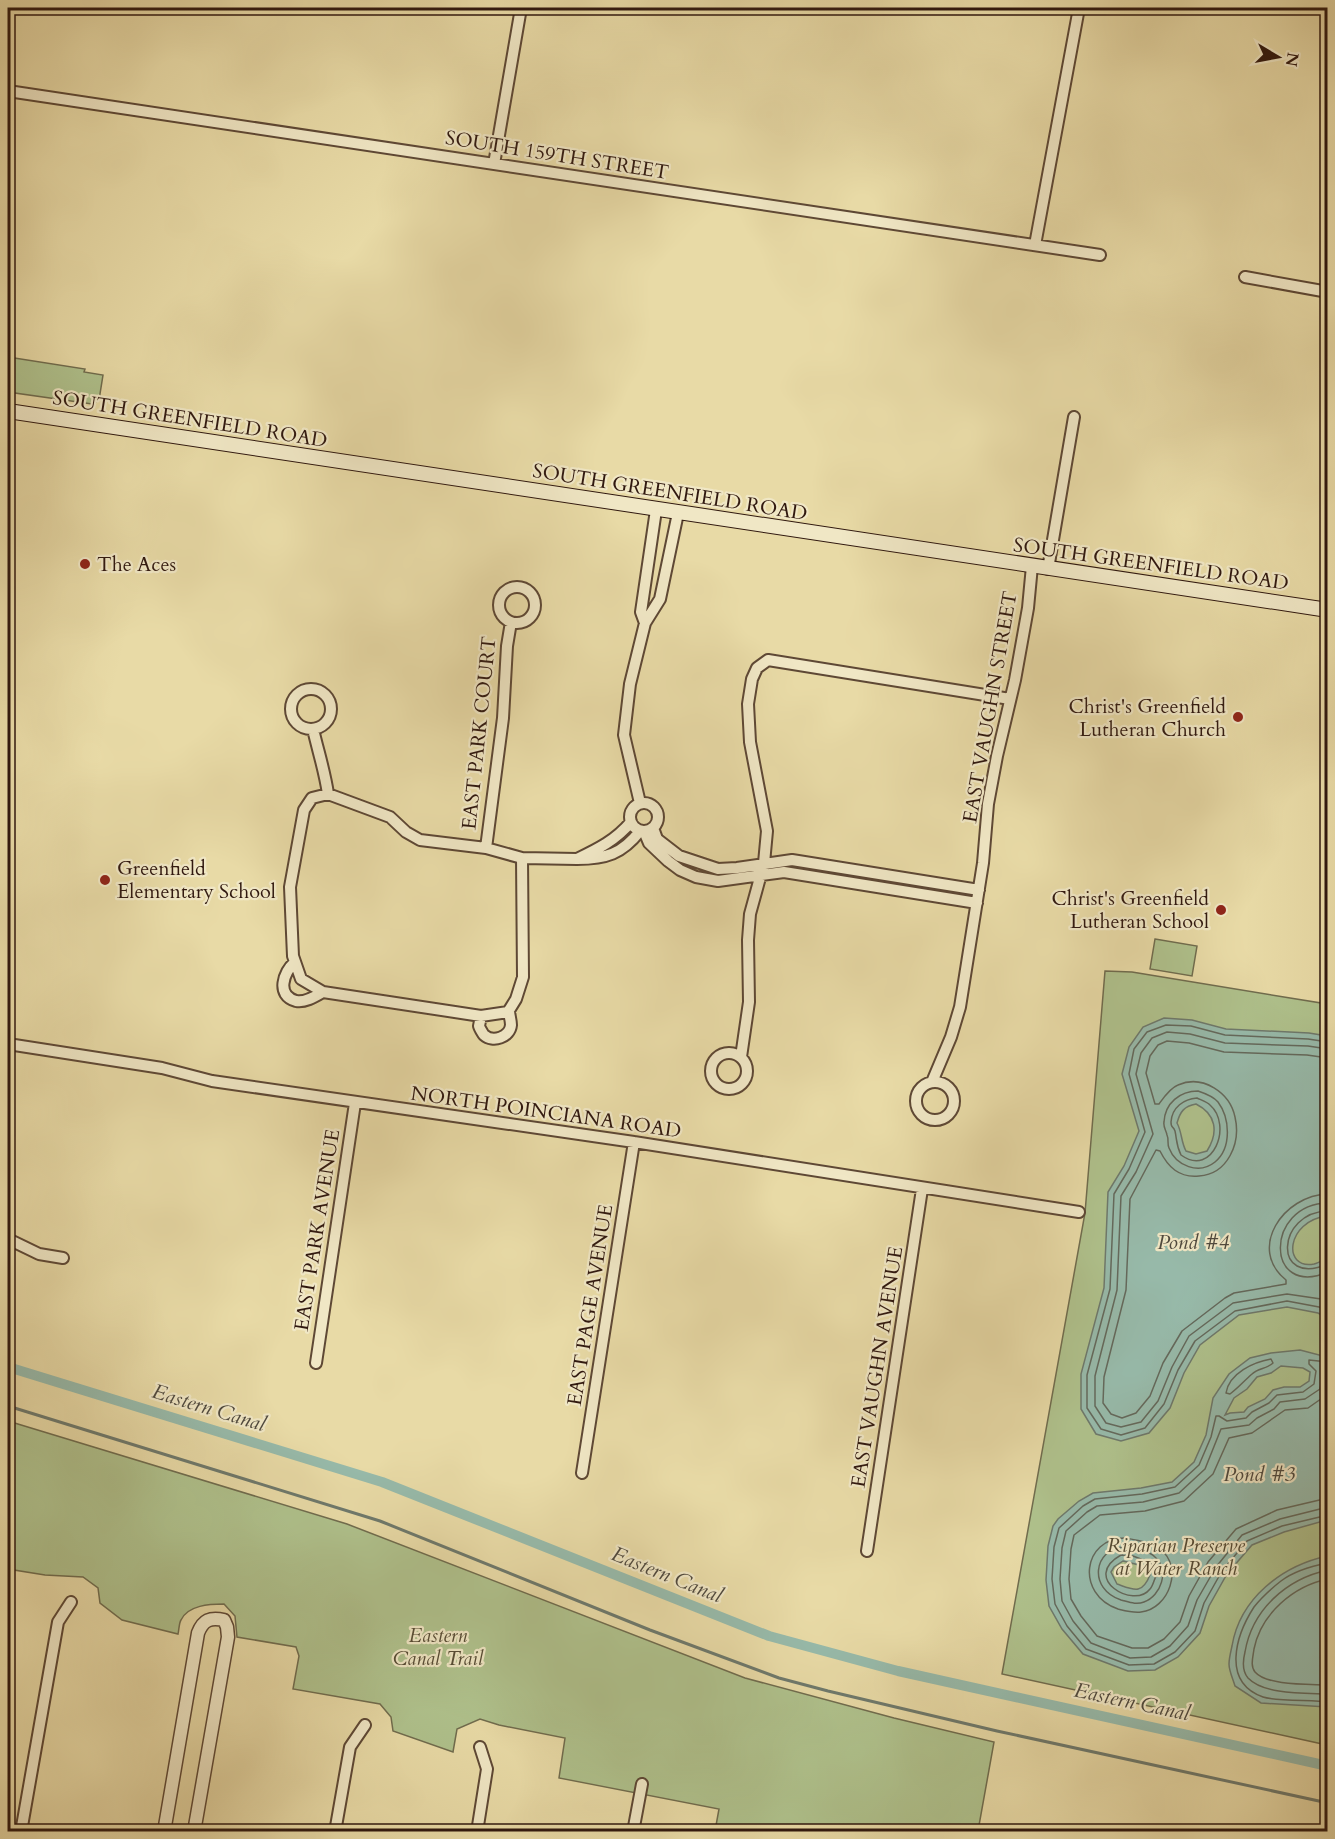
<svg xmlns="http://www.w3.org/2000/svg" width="1335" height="1839" viewBox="0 0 1335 1839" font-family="Cardo,serif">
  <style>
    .green { fill: #afc18c; stroke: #706c4e; stroke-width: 1.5 }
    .water { fill: #97baaa; stroke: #6e796c; stroke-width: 1.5; fill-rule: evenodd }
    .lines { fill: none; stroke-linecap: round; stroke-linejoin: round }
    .shore { stroke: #64695c; stroke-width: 1.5 }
    .stream { stroke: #6e796c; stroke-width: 3 }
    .canal { stroke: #97baaa; stroke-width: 10 }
    .minor-casing { stroke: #5e4835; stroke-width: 14 }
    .tertiary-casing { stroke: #5e4835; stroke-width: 15 }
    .secondary-casing { stroke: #30180f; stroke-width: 16 }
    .minor { stroke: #f0e7c5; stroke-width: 10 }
    .tertiary { stroke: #f0e7c5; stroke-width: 12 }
    .secondary { stroke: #f0e7c5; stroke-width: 14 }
    .poi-dot { fill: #8f2418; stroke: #f0e7c5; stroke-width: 2 }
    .labels { text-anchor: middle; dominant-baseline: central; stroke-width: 4.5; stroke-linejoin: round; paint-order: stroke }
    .street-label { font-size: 20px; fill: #30180f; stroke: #f0e7c5 }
    .poi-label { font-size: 20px; fill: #30180f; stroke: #f0e7c5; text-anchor: start }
    .park-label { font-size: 20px; font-style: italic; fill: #564b34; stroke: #f0e7c5 }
    .water-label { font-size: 21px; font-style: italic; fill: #4f493e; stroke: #f0e7c5 }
  </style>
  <rect width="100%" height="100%" fill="#e8daa6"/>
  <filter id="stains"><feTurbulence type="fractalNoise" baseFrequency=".00333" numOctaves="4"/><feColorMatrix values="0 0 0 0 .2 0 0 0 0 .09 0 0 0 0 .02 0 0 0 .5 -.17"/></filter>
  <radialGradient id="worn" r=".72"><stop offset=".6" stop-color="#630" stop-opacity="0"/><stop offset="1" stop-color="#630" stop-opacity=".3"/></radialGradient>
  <path class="green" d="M8,357L85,369L84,372L103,375L99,400L92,404L8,392Z
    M1155,939L1197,946L1192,976L1150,969Z
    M1105,971L1132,972L1327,1004V1745L1002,1674L1085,1213Z
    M8,1421L347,1524L745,1678L894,1718L994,1742L978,1831H715L719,1809L559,1778L565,1738L499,1725L480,1719L457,1729L453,1752L393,1731L391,1717L380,1704L293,1689L299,1656L296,1647L237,1637L235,1616L224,1604C210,1604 188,1605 181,1620C179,1623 179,1630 178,1634L122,1620L100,1603L98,1588L83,1577L45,1575L8,1569Z"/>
  <path class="water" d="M1164,1018L1192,1020L1226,1029L1309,1033L1327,1036V1216C1286,1221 1282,1270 1314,1264C1318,1263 1323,1260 1327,1258V1318L1318,1313L1287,1307L1239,1315L1200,1345L1184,1373L1170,1408L1149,1433L1121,1441L1096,1434L1081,1409V1374L1104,1288L1108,1192L1124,1166L1139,1131L1122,1074L1129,1047L1143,1027ZM1196,1104C1216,1114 1219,1132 1207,1151L1196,1154L1186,1151C1181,1142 1182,1132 1177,1123C1180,1112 1184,1106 1196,1104Z
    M1300,1350L1327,1357V1520L1284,1532L1252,1545L1227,1574L1209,1606L1200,1633L1178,1657L1155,1670L1128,1671L1083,1654L1062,1629L1049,1606L1046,1580L1048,1546L1053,1526L1058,1519L1079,1501L1093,1493L1141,1488L1172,1482L1194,1462L1206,1435L1213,1398L1229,1374L1250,1358L1271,1353ZM1281,1366L1303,1368L1310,1372L1309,1381L1300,1387H1284L1273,1390L1265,1399L1248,1407L1244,1412L1230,1413L1225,1415L1234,1398L1247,1389L1257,1377L1271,1373ZM1123,1561L1147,1567L1150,1575C1142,1595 1134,1590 1117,1584L1111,1572L1114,1567Z
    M1327,1556V1707L1261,1703L1235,1686C1233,1679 1229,1671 1229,1664C1229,1658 1231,1651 1232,1646C1240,1598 1282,1566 1327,1556Z"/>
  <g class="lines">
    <path class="shore" d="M1328,1042L1308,1039L1225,1035L1191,1026L1166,1025L1147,1032L1134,1049L1129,1074L1145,1132L1129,1169L1114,1194L1110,1289L1087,1375V1408L1101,1429L1121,1435L1145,1428L1164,1404L1178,1370L1195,1341L1235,1311L1287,1301L1319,1307L1328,1311
      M1328,1049L1308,1046L1225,1043L1190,1034L1167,1032L1152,1038L1141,1053L1136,1074L1153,1134L1136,1172L1121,1196L1117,1290L1095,1376V1406L1106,1423L1121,1427L1141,1422L1158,1401L1172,1367L1189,1336L1233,1303L1287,1294L1321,1299L1328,1302
      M1328,1058L1307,1055L1224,1052L1189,1043L1167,1041L1158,1045L1150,1056L1146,1073L1155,1104H1159C1164,1097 1170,1088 1178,1085C1203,1074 1230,1093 1235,1117C1241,1143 1228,1174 1199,1176C1179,1178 1168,1167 1160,1151L1156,1150L1130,1199L1126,1290L1104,1377L1103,1403L1111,1414L1122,1418L1136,1413L1150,1396L1163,1363L1182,1331L1225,1298L1234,1293L1286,1284V1280C1247,1249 1283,1195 1328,1194
      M1198,1091C1204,1093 1213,1096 1218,1102C1230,1118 1232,1148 1215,1162C1199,1175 1176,1166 1169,1148C1167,1144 1169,1139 1167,1135C1166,1130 1163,1127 1164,1122C1165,1103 1180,1091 1198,1091Z
      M1197,1098C1201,1100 1207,1102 1210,1105C1233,1125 1213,1178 1181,1155C1176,1145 1177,1140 1175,1131C1173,1125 1171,1129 1171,1122C1172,1107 1184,1099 1197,1098Z
      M1328,1203C1264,1204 1265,1299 1328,1272
      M1328,1211C1276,1212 1272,1288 1328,1264
      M1271,1359L1273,1363C1267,1369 1258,1368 1252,1374C1244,1381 1238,1388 1230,1394L1226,1393C1229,1373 1254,1362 1271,1359Z
      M1328,1362L1309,1360V1364L1316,1371L1314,1384L1303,1392L1277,1395L1269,1403L1252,1412L1246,1418L1227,1421L1219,1416H1216L1211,1437L1199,1465L1175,1487L1142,1494L1095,1499L1083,1506L1059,1528L1054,1547L1052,1579L1055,1604L1067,1626L1086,1649L1129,1665L1154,1664L1175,1652L1195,1631L1204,1603L1222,1571L1247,1541L1282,1526L1328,1515
      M1328,1370L1324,1372L1320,1389L1305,1399L1280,1402L1274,1409L1257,1418L1249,1425L1221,1429L1205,1469L1179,1493L1143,1502L1097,1506L1087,1512L1066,1531L1062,1548L1060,1579L1062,1601L1073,1621L1091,1643L1130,1658L1151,1657L1170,1646L1188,1626L1197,1600L1216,1567L1242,1535L1280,1519L1328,1507
      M1328,1394L1308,1408L1285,1410L1252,1433L1229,1438L1213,1474L1184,1501L1145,1511L1100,1515L1074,1535L1071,1549L1069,1579L1071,1599L1081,1616L1097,1636L1132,1648H1148L1164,1639L1180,1622L1189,1596L1208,1562L1236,1529L1277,1510L1328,1498
      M1125,1538C1136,1540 1151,1542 1160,1549C1184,1567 1169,1609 1141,1612C1133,1613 1126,1611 1118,1609C1075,1594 1083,1538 1125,1538Z
      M1124,1547C1134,1549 1148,1550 1155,1557C1170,1570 1161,1596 1144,1602C1136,1605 1129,1602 1121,1600C1088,1589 1093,1549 1124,1547Z
      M1121,1555L1133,1556L1151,1563L1156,1576C1154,1580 1153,1586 1150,1589C1134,1610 1080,1578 1121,1555Z
      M1328,1563C1312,1566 1294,1571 1281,1581C1272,1588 1261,1598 1254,1607C1236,1635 1221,1682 1263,1697C1275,1701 1313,1700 1328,1702
      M1328,1570C1286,1579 1252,1610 1245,1652C1243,1660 1242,1671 1248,1678C1264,1695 1305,1693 1328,1694
      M1328,1579C1293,1586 1261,1614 1254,1649C1253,1657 1250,1666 1255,1672C1267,1686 1310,1684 1328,1685"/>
    <path class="stream" d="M8,1406L380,1521L650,1630L779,1678L828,1691L997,1731L1328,1803"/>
    <path class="canal" d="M8,1367L382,1482L769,1636L898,1671L1328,1766"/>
    <g class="minor-casing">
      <path id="minor" d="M8,91L1100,255
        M494,164L521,8
        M1035,245L1079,8
        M1245,277L1328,292
        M1048,569L1074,417
        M499 605a18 18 0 1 1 36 0a18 18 0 1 1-36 0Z
        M645,623L641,612L656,510
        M291 709a20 20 0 1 1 40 0a20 20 0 1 1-40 0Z
        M313,729C318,751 325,772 328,794
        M630 817a14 14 0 1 1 28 0a14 14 0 1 1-28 0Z
        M640,803L624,735L630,684L645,623L660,599L678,513
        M631,822C616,840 598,849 577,859C606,859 622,854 640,831
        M653,828L657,839L679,856L718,869L737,868L792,860L979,890
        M644,831L649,843L668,861L680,870L696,877L718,881L784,872L977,903
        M486,848L503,718L507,646L511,622
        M522,858L523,977L516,999L508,1012L481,1016L323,992L301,979L293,956L290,887L304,810L312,798L328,794L390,817L406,832L420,840L486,848L522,858L577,859
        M295,962C284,972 275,995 296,1001C305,1003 316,996 323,992
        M481,1016L479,1026C479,1027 483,1034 484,1035C493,1043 510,1037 511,1025C511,1020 509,1015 509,1010
        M8,1044L162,1068L212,1081L634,1142L1079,1212
        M711 1071a18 18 0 1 1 36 0a18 18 0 1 1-36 0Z
        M741,1057L749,1002L748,940L750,914L764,863L767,831L750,742L748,704L752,679L757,668L768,660L1010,699
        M932,1082L951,1037L960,1007L983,863L988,804L997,756L1015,680L1028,608L1032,566
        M916 1101a19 19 0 1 1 38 0a19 19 0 1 1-38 0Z
        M8,1239L39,1254L63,1258
        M316,1363L355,1103
        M582,1473L634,1142
        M867,1551L922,1189
        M21,1832L58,1622L71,1602
        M335,1832L350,1747L365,1725
        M477,1832L487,1769L480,1747
        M633,1832L642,1784"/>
    </g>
    <g class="tertiary-casing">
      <path id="tertiary" d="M164,1832L198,1633C203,1620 210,1617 224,1620L227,1627L228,1637L194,1832"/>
    </g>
    <g class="secondary-casing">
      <path id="secondary" d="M8,411L1328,610"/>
    </g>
    <use href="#minor" class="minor"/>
    <use href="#tertiary" class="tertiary"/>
    <use href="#secondary" class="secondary"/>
  </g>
  <g class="poi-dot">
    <circle cx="85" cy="564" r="6"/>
    <circle cx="1238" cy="717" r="6"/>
    <circle cx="105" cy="880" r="6"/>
    <circle cx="1221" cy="910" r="6"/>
  </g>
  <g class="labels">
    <g class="street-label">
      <text transform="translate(557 155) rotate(9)">SOUTH 159TH STREET</text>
      <text transform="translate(190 419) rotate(9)">SOUTH GREENFIELD ROAD</text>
      <text transform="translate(670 492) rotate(9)">SOUTH GREENFIELD ROAD</text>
      <text transform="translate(1151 564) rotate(8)">SOUTH GREENFIELD ROAD</text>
      <text transform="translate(990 707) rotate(-80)">EAST VAUGHN STREET</text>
      <text transform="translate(479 733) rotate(-84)">EAST PARK COURT</text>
      <text transform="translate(546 1112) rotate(8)">NORTH POINCIANA ROAD</text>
      <text transform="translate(317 1230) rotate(-81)">EAST PARK AVENUE</text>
      <text transform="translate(590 1305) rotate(-81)">EAST PAGE AVENUE</text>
      <text transform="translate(877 1367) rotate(-81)">EAST VAUGHN AVENUE</text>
    </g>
    <g class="poi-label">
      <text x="97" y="564">The Aces</text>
      <text x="1226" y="706" text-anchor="end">Christ's Greenfield<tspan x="1226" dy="23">Lutheran Church</tspan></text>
      <text x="117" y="868">Greenfield<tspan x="117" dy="23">Elementary School</tspan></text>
      <text x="1209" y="898" text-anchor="end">Christ's Greenfield<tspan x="1209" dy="23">Lutheran School</tspan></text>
    </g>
    <g class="park-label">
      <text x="1176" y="1545">Riparian Preserve<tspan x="1176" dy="23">at Water Ranch</tspan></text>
      <text x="438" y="1635">Eastern<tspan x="438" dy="23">Canal Trail</tspan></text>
    </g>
    <g class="water-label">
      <text x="1193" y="1242">Pond #4</text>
      <text transform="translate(209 1408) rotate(17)">Eastern Canal</text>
      <text x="1259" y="1474">Pond #3</text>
      <text transform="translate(667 1575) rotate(22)">Eastern Canal</text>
      <text transform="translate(1132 1702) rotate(12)">Eastern Canal</text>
    </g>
  </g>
  <rect width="1335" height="1839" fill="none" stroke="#e8daa6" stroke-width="30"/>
  <rect x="9" y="9" width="1317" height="1821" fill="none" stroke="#30180f" stroke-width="3"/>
  <rect x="15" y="15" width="1305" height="1809" fill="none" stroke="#30180f" stroke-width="1.5"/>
  <g transform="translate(1278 57) rotate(100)" stroke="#f0e7c5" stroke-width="4.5" paint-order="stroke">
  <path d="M0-4.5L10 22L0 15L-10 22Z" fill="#30180f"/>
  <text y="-9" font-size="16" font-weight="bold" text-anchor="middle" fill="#30180f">N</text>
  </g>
  <rect width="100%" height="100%" filter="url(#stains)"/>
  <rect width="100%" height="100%" fill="url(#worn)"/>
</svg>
